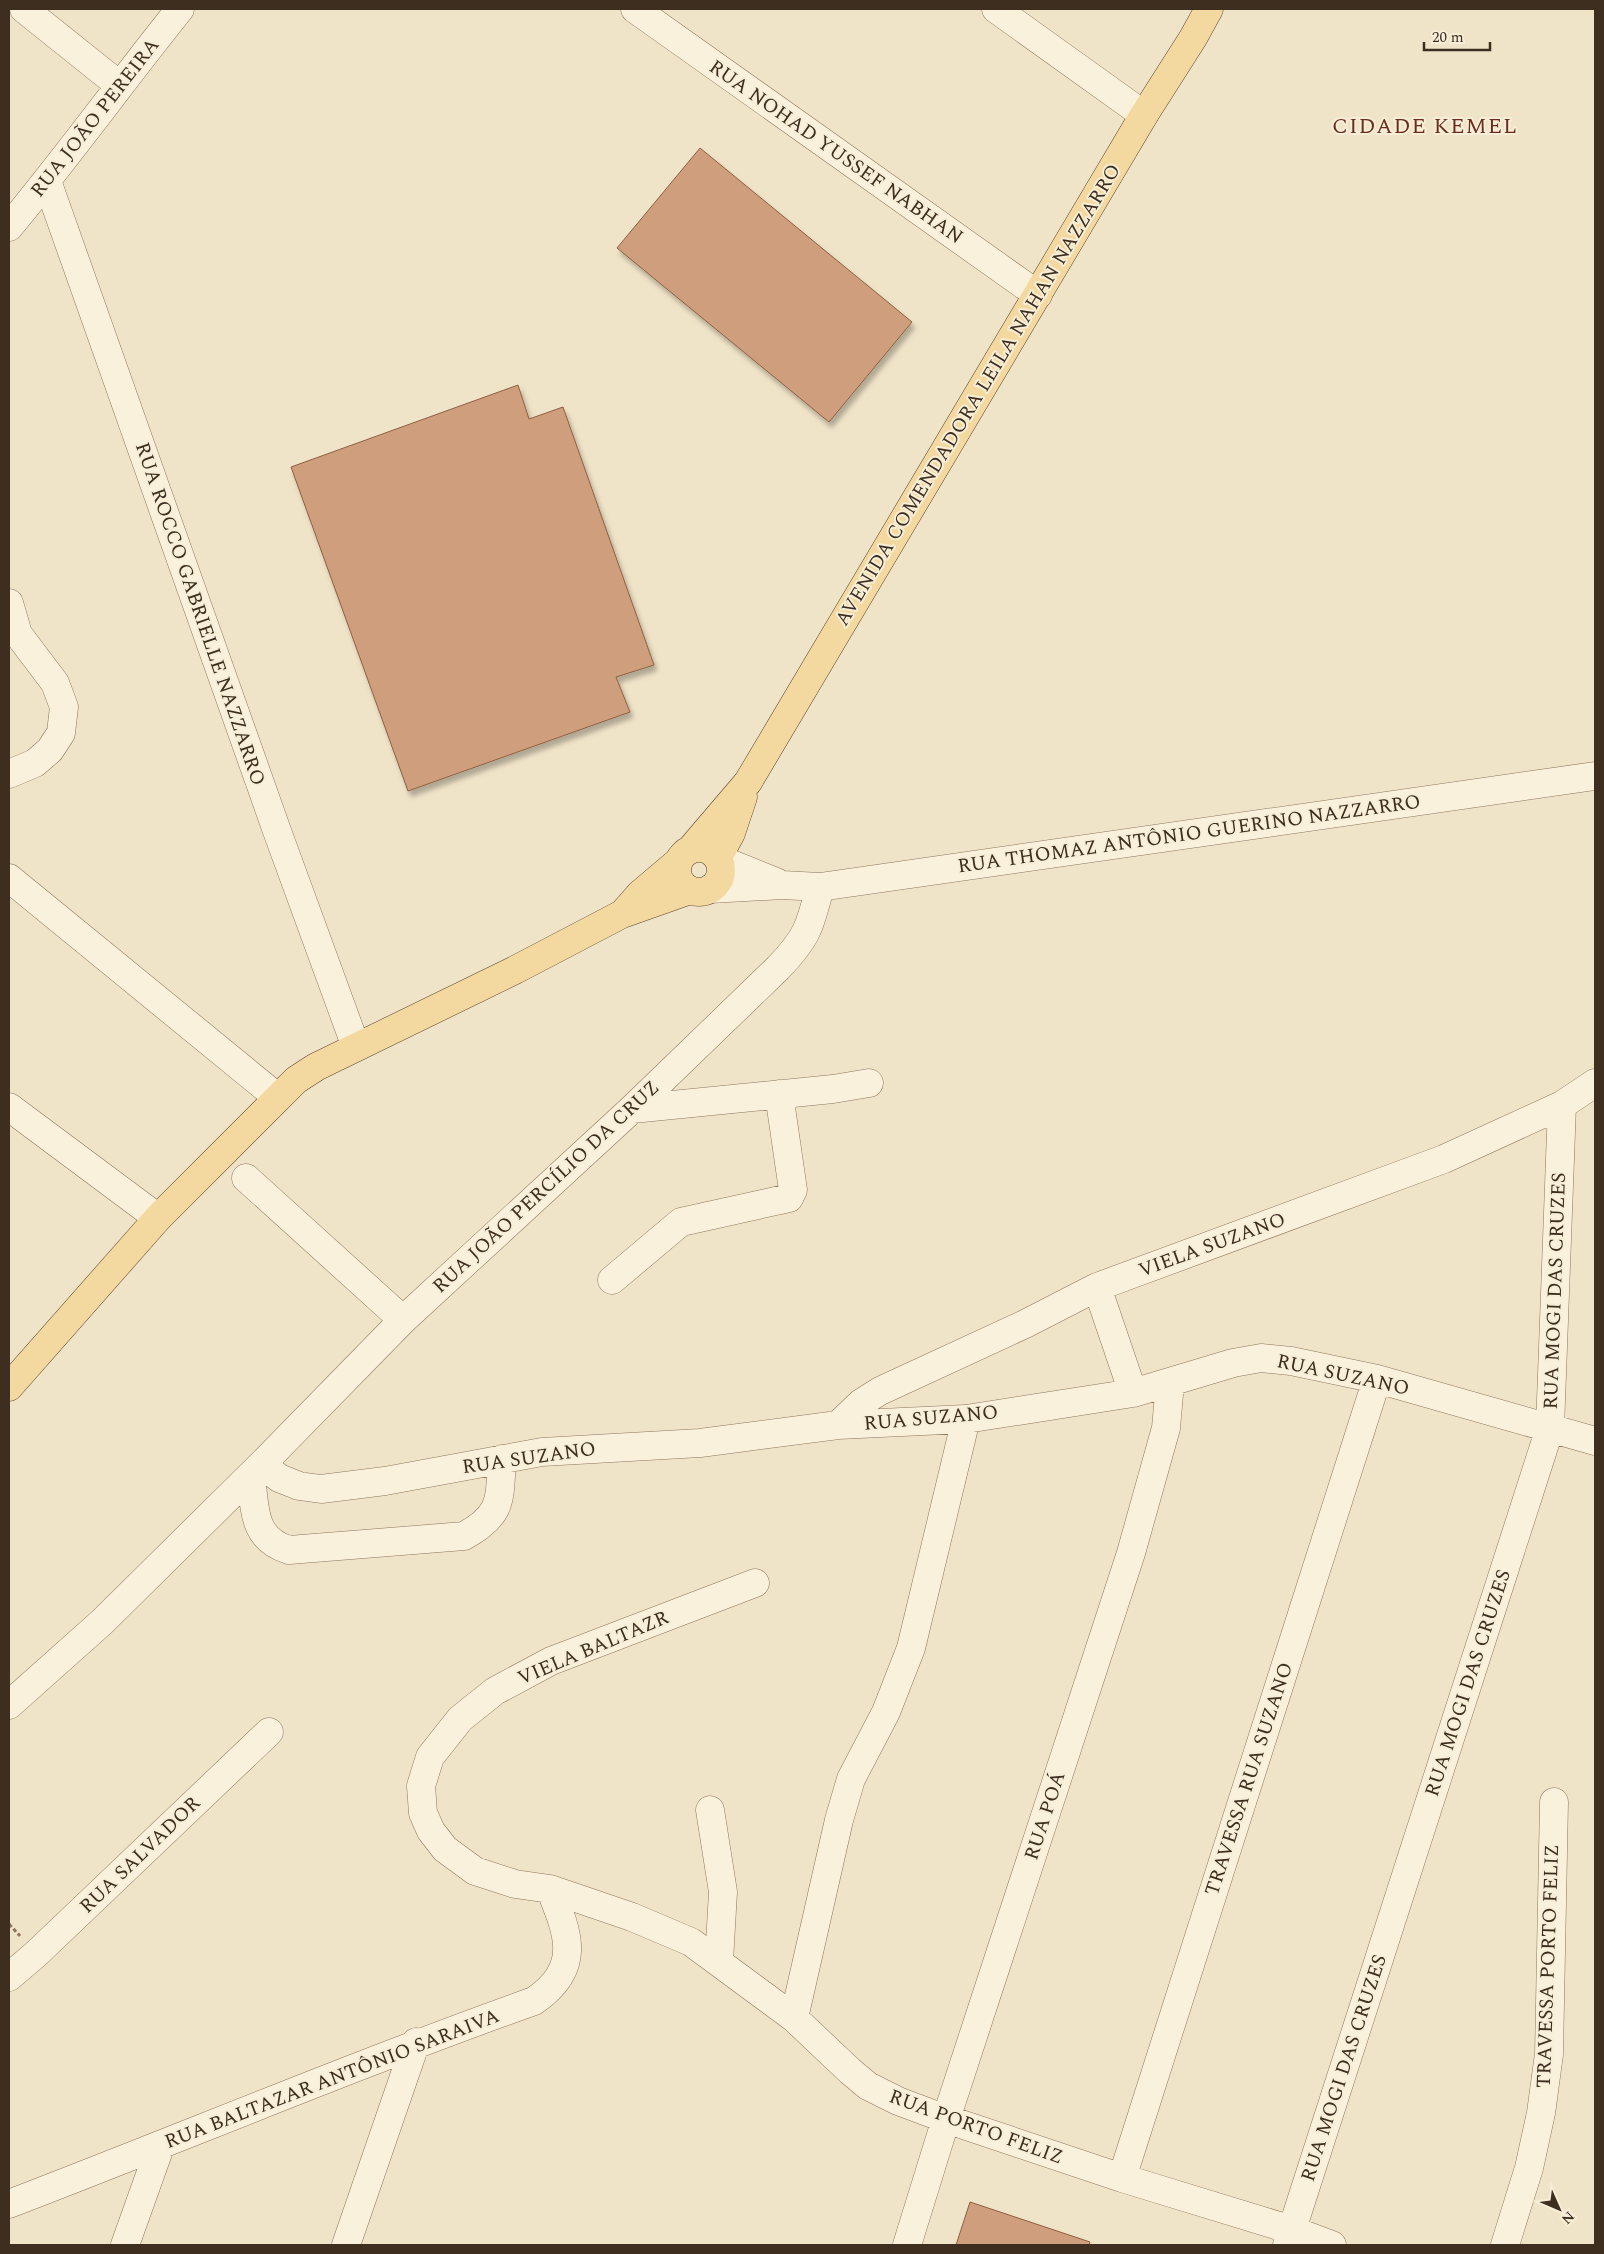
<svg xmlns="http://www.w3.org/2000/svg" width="1604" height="2254" viewBox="0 0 1604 2254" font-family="Spectral,serif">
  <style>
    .building { fill: #cf9f7d; stroke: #8d5f41; filter: url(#shadow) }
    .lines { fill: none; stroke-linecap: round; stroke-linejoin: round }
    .minor-casing { stroke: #8d765c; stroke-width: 29 }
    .major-casing { stroke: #5b4430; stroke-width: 29 }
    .path { stroke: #8d765c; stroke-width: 3; stroke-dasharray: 4 2.5; stroke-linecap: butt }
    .minor { stroke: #faf1dc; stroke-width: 28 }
    .major { stroke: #f3d9a0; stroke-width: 28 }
    .labels { text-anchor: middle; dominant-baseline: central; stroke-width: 4; stroke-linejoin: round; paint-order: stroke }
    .street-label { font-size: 20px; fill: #3d2e20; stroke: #f7eed8 }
    .quarter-label { font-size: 22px; letter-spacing: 1px; fill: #6b2e1e; stroke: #f7eed8 }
  </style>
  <defs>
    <filter id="shadow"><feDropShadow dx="3" dy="5.5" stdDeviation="2.5" flood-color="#0004"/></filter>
  </defs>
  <rect width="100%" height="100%" fill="#f0e4c8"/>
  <path class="building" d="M700,148L912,322L829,422L617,248Z
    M518,385L529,419L563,407L654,665L616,677L630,712L408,791L291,467Z
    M970,2202L1090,2242L1089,2245H956Z"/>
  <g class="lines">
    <g class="minor-casing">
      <path id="minor" d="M24,9L119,85
        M635,9L1038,295
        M996,9L1144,115
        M47,181L277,831L356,1047
        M9,227C68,156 122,81 180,9
        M9,603L18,634L55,683L64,707L61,733L50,750L35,763L9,774
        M719,859L776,882
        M9,878L277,1097
        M710,889L782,885L820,887L1595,776
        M9,1107L158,1218
        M632,1109L833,1089L869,1083
        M246,1178L403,1320
        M612,1280L681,1222L789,1198L793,1190L779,1094
        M1097,1287L1133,1393
        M838,1425L861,1403L880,1391L1025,1324L1097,1287L1444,1159L1562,1105L1595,1083
        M262,1464L279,1478L299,1486L321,1489L385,1481L542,1452L700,1443L838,1425L966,1419L1133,1393L1233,1363L1261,1358L1291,1361L1377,1379L1595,1441
        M251,1475C255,1508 252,1539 289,1550L464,1536C504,1514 499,1499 502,1459
        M755,1583L551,1661L495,1691L460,1719L430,1757L421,1786L423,1813L431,1831L445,1849L475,1871L515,1884L550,1889L632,1917L691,1942L794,2018L850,2071L868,2086L898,2101L946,2119L1122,2178L1292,2230L1332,2245
        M9,1705L102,1622L262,1464L403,1320L632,1109L778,968C807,938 810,927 820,887
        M710,1810L723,1892L719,1961
        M9,1977L36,1954L269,1732
        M794,2018L839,1820L851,1779L886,1712L911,1648L966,1419
        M1122,2178L1377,1379
        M9,2204C184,2137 357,2064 534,2001C582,1968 569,1935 550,1889
        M125,2245L160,2147
        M346,2245L416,2042
        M907,2245L946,2119L1131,1553L1166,1428L1170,1383
        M1287,2245L1550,1428L1562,1105
        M1505,2245L1529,2168L1541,2113L1549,2054L1554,1802"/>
    </g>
    <g class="major-casing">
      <path id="major" d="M677 870a22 22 0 1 1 44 0a22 22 0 1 1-44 0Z
        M690,850L748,782L1144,115L1193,38L1209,9
        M718,857L731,833L743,797
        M625,911L640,894L679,861
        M9,1387L158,1218L296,1080L316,1067L515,970L622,914L690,890"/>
    </g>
    <path class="path" d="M9,1924L20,1936"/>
    <use href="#minor" class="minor"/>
    <use href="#major" class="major"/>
  </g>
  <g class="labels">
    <g class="street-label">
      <text transform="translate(95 118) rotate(-52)">RUA JOÃO PEREIRA</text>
      <text transform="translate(836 152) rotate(35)">RUA NOHAD YUSSEF NABHAN</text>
      <text transform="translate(978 395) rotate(-59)">AVENIDA COMENDADORA LEILA NAHAN NAZZARRO</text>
      <text transform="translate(200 614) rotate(71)">RUA ROCCO GABRIELLE NAZZARRO</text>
      <text transform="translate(1189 834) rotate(-8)">RUA THOMAZ ANTÔNIO GUERINO NAZZARRO</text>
      <text transform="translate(546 1187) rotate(-43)">RUA JOÃO PERCÍLIO DA CRUZ</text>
      <text transform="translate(1212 1245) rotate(-20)">VIELA SUZANO</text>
      <text transform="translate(1555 1291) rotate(-88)">RUA MOGI DAS CRUZES</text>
      <text transform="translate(1343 1375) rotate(12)">RUA SUZANO</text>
      <text transform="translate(931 1418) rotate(-5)">RUA SUZANO</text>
      <text transform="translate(529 1458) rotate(-8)">RUA SUZANO</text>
      <text transform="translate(593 1648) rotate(-23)">VIELA BALTAZR</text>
      <text transform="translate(1468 1683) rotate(-72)">RUA MOGI DAS CRUZES</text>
      <text transform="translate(1249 1779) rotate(-72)">TRAVESSA RUA SUZANO</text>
      <text transform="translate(1045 1816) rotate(-72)">RUA POÁ</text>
      <text transform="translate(140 1855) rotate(-44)">RUA SALVADOR</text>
      <text transform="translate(1548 1966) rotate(-88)">TRAVESSA PORTO FELIZ</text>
      <text transform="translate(1344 2068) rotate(-72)">RUA MOGI DAS CRUZES</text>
      <text transform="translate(332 2079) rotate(-21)">RUA BALTAZAR ANTÔNIO SARAIVA</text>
      <text transform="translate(976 2127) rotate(20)">RUA PORTO FELIZ</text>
    </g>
    <g class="quarter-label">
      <text x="1425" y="126">CIDADE KEMEL</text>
    </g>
  </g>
  <rect width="1604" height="2254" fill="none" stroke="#3d2e20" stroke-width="20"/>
  <g transform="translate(1559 2209) rotate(135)" stroke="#f7eed8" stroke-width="4" paint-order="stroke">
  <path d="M0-4L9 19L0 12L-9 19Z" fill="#3d2e20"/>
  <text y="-8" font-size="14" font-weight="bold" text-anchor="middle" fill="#3d2e20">N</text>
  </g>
  <path d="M1424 42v8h66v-8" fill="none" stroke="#3d2e20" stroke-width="2.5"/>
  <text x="1432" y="42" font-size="15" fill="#3d2e20" stroke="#f7eed8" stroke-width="4" paint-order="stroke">20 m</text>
</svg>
